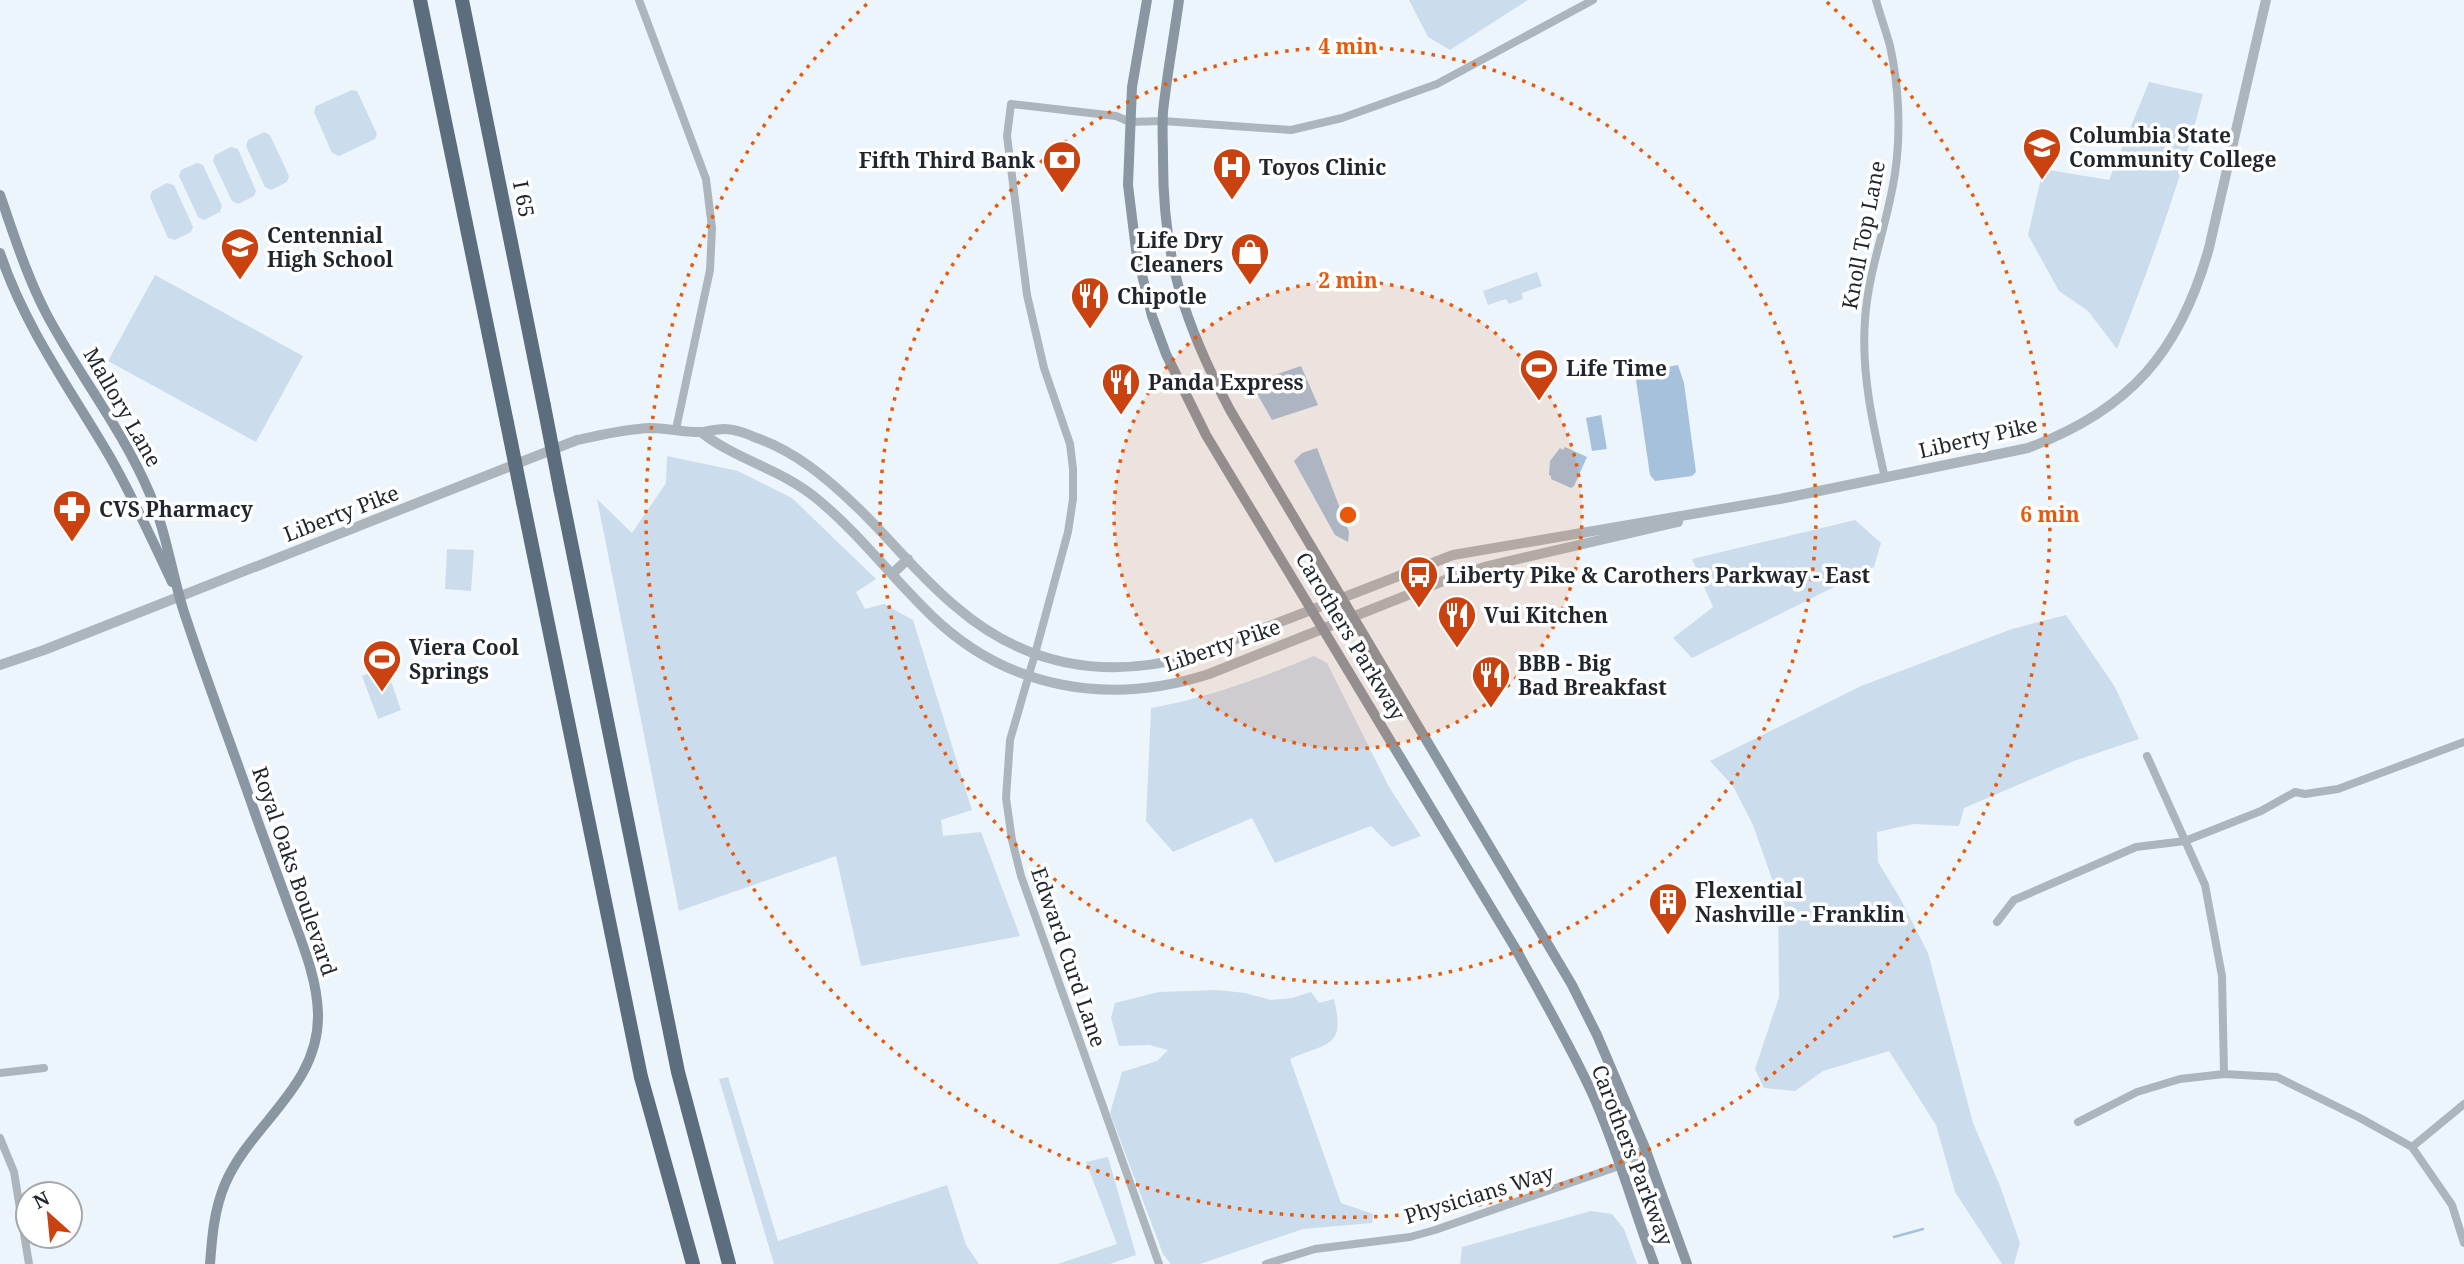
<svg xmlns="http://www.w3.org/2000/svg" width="2464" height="1264" viewBox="0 0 2464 1264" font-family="'Noto Serif',serif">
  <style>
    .green { fill: #cbdced }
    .water { fill: #a5c1dc }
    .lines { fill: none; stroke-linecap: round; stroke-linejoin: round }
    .stream { stroke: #a5c1dc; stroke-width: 2.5 }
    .minor { stroke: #acb5bc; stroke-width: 8 }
    .tertiary { stroke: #acb5bc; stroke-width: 10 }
    .secondary { stroke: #8a96a1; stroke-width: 10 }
    .motorway { stroke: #5c6d7d; stroke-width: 14 }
    .motorway-bridge { stroke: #5c6d7d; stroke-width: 14 }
    .ring { fill: none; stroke: #e8590c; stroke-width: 3.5; stroke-dasharray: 3.5 7 }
    .labels { text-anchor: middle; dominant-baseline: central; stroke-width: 7; stroke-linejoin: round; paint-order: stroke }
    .poi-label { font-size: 21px; font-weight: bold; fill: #1f262d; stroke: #fff; text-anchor: start }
    .street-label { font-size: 21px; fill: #1f262d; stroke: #fff }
    .centre { fill: #e8590c; stroke: #fff; stroke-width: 3.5 }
    .ring-label { font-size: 21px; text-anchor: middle; font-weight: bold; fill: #e8590c; stroke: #fff; stroke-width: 7; stroke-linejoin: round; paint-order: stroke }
  </style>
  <rect width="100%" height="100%" fill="#edf5fc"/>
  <path class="green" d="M1409,0H1528L1450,50L1428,37Z
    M2149,82L2203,94C2181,181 2150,266 2117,349L2088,311L2059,291L2028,235L2043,169L2109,180Z
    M352,90L357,91L377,134L375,139L339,156L332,153L314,112L316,106Z
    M264,132L270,135L289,176L287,182L271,190L265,187L246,146L248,140Z
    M231,147L238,149L256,191L254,196L238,204L232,201L213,161L215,155Z
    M197,163L203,165L222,206L220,212L204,220L198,217L179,176L181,170Z
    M167,183L174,185L193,227L191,232L175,240L168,238L150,197L152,191Z
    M1537,272L1542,286L1522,293L1523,299L1509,304L1506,299L1488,305L1483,291Z
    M155,275L303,356L256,442L108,361Z
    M667,456L738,471L792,498L876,579L856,592L865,609L884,604L913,620L972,810L941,820L943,836L981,832L1020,936L861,966L836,856L679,911L597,499L632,533L666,483Z
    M1855,520L1881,543L1874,567L1692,658L1673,638L1713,607L1692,559Z
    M447,549L474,550L471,591L445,589Z
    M2066,615L2115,687L2139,739L2074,761L1964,808L1959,826L1913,824L1877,832L1878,862L1900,898L1928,953L1973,1123L2000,1186L2020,1243L2014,1264H2002L1955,1192L1936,1125L1889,1051L1823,1071L1795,1091L1764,1088L1755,1069L1779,997L1778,896L1753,825L1733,786L1710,761L1861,686L2012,629Z
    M1314,656L1327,663L1389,787L1421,836L1392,847L1371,826L1275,863L1252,818L1173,852L1146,821L1151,708C1208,698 1261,678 1314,656Z
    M386,667L401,710L378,719L362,676Z
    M1218,990L1245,993L1271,1000L1292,998L1311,992L1319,1003L1334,999C1346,1049 1327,1042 1290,1059L1341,1203L1373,1214L1372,1223L1303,1229L1200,1264H1171L1163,1254L1110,1113L1122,1072L1157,1061L1168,1050L1149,1045L1119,1046L1111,1018L1115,1003L1159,992Z
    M728,1077L778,1241L947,1185L966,1245L979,1264H774L719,1079Z
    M1108,1157L1136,1255L1110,1264H1058L1117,1244L1086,1162Z
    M1591,1211L1612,1214L1624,1229L1637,1264H1460L1462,1247Z"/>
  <path class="water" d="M1678,365L1684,383L1696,472L1692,476L1655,481L1650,475L1636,380L1640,372Z
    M1301,366L1318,405L1272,420L1251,383Z
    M1601,415L1607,449L1592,451L1586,418Z
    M1565,447L1587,457L1574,486L1571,488L1551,479V476L1549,475L1550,461L1560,448L1563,450Z
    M1317,448L1349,532L1348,542L1335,535L1294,461L1302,453Z"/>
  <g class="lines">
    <path class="stream" d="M1894,1237L1923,1229"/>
    <path class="minor" d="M639,0L706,179L712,228L710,270L676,429
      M1876,0C1880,15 1886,31 1890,46C1899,86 1901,133 1895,173C1888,223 1868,270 1865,320C1861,373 1873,426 1885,478
      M2147,756L2205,885L2222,976L2224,1074
      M1997,922L2014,900L2136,847L2185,841L2261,811L2295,792L2305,794L2338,789L2464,742
      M0,1073L44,1068
      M2078,1122L2137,1092L2180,1079L2224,1074L2277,1077L2360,1118L2412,1147L2452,1205L2464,1243
      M0,1138L14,1172L29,1264
      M2412,1147L2464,1104
      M1622,1164L1645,1148
      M1159,1264L1021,876L1012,840L1006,798L1010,740L1035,654L1068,532L1073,499V469L1070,444L1044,368L1027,295L1007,136L1011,104L1116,116L1130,122L1163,121L1291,130L1342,118L1437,84L1593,0
      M1266,1264L1315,1249L1410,1237L1435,1230L1619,1166L1650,1161"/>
    <path class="tertiary" d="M701,432C736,460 781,469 816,498C859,533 892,578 932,616C1009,690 1110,706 1209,674L1453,577L1488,566L1678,522
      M892,574L908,559
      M0,665L44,650L577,440C601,435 625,429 650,428C668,428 686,433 703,432C710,431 717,429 724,429C733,429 746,433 754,437C795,451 827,478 858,508C891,540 920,577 955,606C1024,666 1105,680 1192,656L1453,555L1780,499L2028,448C2130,410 2180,352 2209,248L2266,0"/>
    <path class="secondary" d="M1147,0L1132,87L1128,185L1136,250L1152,316L1166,354L1206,435L1514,946C1541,995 1569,1043 1592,1093C1617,1148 1633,1207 1654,1264
      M1179,0C1174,37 1167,74 1163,112C1162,127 1163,144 1163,160C1163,259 1184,323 1230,410L1572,985L1597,1035L1645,1148L1687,1264
      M0,195C14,235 27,277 47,315C79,375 122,429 149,492C166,530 171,570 183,609C206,680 233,749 257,819C269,852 281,885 293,918C304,948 317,980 318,1013C320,1087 251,1123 225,1184C214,1210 212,1237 210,1264
      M0,253C25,328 71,390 110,457C133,497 152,540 172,582"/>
    <path class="motorway" d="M420,0L507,423
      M462,0L544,406
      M560,488L678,1072L729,1264
      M523,502L641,1077L693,1264"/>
    <path class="motorway-bridge" d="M544,406L560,488
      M507,423L523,502"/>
  </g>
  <circle cx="1348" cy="515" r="234" fill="#e8590c" fill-opacity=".12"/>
  <g class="ring">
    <circle cx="1348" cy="515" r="234"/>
    <circle cx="1348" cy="515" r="468"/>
    <path d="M1827 2A702 702 0 1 1 869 2"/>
  </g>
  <defs>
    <g id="university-pin" transform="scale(2.0125)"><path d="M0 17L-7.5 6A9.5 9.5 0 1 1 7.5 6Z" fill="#c9420f" stroke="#fff"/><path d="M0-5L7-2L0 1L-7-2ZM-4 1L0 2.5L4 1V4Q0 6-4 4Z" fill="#fff"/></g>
    <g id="bank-pin" transform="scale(2.0125)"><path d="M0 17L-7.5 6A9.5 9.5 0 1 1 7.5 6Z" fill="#c9420f" stroke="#fff"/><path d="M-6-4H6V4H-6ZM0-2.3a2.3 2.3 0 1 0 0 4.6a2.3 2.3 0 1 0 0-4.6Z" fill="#fff"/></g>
    <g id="hospital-pin" transform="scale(2.0125)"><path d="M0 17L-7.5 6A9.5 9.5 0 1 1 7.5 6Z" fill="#c9420f" stroke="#fff"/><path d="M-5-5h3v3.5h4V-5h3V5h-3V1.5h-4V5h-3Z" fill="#fff"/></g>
    <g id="school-pin" transform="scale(2.0125)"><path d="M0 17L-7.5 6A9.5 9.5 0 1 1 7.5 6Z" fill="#c9420f" stroke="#fff"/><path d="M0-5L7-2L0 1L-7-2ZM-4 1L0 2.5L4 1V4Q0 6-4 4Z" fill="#fff"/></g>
    <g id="shop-pin" transform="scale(2.0125)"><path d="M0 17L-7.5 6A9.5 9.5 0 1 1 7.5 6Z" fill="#c9420f" stroke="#fff"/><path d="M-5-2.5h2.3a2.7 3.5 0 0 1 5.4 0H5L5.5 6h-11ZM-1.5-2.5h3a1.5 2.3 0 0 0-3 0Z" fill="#fff"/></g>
    <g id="restaurant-pin" transform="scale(2.0125)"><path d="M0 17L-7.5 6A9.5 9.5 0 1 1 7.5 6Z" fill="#c9420f" stroke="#fff"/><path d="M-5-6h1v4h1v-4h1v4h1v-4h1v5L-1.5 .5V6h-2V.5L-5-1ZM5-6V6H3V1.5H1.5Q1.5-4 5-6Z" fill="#fff"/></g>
    <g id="stadium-pin" transform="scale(2.0125)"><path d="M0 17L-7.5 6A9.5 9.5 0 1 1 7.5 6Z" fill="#c9420f" stroke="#fff"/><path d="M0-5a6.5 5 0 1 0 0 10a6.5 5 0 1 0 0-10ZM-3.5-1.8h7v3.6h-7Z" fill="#fff"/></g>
    <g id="pharmacy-pin" transform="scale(2.0125)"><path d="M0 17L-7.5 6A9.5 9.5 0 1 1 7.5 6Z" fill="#c9420f" stroke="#fff"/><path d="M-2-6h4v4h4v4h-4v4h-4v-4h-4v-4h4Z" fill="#fff"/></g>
    <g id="bus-pin" transform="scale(2.0125)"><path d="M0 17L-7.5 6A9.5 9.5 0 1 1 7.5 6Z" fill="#c9420f" stroke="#fff"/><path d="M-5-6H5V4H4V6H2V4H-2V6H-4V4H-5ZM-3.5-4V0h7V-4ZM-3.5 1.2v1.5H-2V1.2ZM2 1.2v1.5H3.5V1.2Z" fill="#fff"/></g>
    <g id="building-pin" transform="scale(2.0125)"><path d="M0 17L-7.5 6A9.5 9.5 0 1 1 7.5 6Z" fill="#c9420f" stroke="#fff"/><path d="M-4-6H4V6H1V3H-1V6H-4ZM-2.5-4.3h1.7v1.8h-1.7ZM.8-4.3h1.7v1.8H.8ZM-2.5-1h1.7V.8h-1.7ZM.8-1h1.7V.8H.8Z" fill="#fff"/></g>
  </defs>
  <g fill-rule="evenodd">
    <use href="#university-pin" x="2042" y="147"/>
    <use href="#bank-pin" x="1062" y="160"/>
    <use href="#hospital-pin" x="1232" y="167"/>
    <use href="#school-pin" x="240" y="247"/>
    <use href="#shop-pin" x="1250" y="252"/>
    <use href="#restaurant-pin" x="1090" y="296"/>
    <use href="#stadium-pin" x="1539" y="368"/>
    <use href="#restaurant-pin" x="1121" y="382"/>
    <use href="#pharmacy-pin" x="72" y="509"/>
    <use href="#bus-pin" x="1419" y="575"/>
    <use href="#restaurant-pin" x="1457" y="615"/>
    <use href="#stadium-pin" x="382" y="659"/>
    <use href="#restaurant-pin" x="1491" y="675"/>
    <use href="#building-pin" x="1668" y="902"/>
  </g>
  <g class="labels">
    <g class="poi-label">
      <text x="2069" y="135">Columbia State<tspan x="2069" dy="24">Community College</tspan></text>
      <text x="1035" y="160" text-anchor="end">Fifth Third Bank</text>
      <text x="1259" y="167">Toyos Clinic</text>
      <text x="267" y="235">Centennial<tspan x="267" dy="24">High School</tspan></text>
      <text x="1223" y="240" text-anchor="end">Life Dry<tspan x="1223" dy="24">Cleaners</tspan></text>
      <text x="1117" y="296">Chipotle</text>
      <text x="1566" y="368">Life Time</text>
      <text x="1148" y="382">Panda Express</text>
      <text x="99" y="509">CVS Pharmacy</text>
      <text x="1446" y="575">Liberty Pike &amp; Carothers Parkway - East</text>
      <text x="1484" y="615">Vui Kitchen</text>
      <text x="409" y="647">Viera Cool<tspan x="409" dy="24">Springs</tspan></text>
      <text x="1518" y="663">BBB - Big<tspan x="1518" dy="24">Bad Breakfast</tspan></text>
      <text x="1695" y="890">Flexential<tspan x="1695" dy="24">Nashville - Franklin</tspan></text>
    </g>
    <g class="street-label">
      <text transform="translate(524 199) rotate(79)">I 65</text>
      <text transform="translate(1863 235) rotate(-79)">Knoll Top Lane</text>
      <text transform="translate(123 407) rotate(60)">Mallory Lane</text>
      <text transform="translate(1978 437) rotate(-13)">Liberty Pike</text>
      <text transform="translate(341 513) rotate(-21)">Liberty Pike</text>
      <text transform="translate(1351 636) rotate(59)">Carothers Parkway</text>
      <text transform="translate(1222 645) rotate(-19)">Liberty Pike</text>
      <text transform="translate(295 871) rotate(71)">Royal Oaks Boulevard</text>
      <text transform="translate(1069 957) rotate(71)">Edward Curd Lane</text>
      <text transform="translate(1633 1155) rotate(69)">Carothers Parkway</text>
      <text transform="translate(1479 1194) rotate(-17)">Physicians Way</text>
    </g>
  </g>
  <circle cx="1348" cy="515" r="10" class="centre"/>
  <g class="ring-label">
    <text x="1348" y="54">4 min</text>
    <text x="1348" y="288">2 min</text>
    <text x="2050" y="522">6 min</text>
  </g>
  <g transform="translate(49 1215) rotate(333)"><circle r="33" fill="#ffffff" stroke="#a5a8ab" stroke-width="2"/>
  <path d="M0-5L12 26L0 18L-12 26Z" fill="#c9420f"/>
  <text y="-10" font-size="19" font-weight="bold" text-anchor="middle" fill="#1f262d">N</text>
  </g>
</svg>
